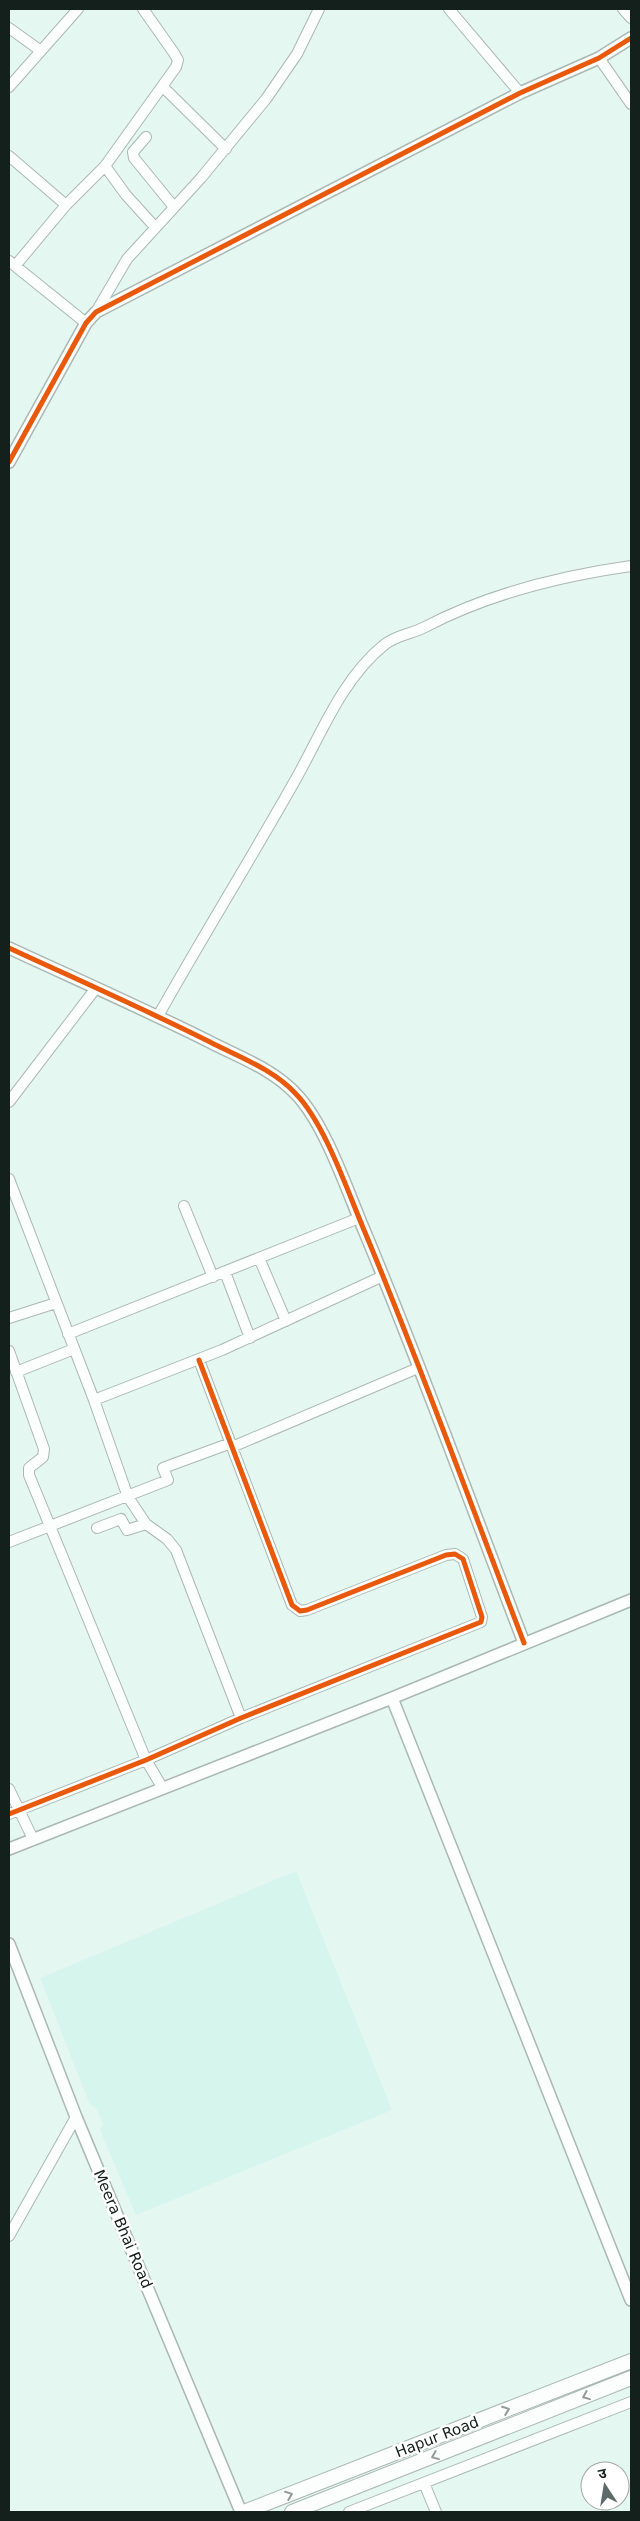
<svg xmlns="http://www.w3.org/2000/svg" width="640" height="2521" viewBox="0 0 640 2521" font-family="'DejaVu Sans','Noto Sans Devanagari',sans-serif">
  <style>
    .built { fill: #d6f5ec }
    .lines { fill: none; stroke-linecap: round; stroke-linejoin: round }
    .minor-casing { stroke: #aab8b4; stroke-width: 12 }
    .tertiary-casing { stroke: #aab8b4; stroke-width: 14 }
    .secondary-casing { stroke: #aab8b4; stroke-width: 16 }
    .minor { stroke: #fbfefd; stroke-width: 10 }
    .tertiary { stroke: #fbfefd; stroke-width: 11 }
    .secondary { stroke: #fbfefd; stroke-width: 14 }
    .cycleway-casing { stroke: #fff; stroke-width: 8 }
    .cycleway { stroke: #e8590c; stroke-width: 5 }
    .oneway { stroke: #939a98 }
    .labels { text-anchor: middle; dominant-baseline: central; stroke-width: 5; stroke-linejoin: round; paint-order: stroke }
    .street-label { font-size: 15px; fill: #13201c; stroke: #fff }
  </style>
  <rect width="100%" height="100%" fill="#e5f7f1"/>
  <path class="built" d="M296,1871L392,2110L136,2215L100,2130L103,2124L96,2108L90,2105L40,1978Z"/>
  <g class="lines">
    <g class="minor-casing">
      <path id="minor" d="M449,9L520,93
        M623,9L631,18
        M9,28L41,51
        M599,58L631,104
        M9,87L78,9
        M163,87L226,149
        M146,137L133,152L134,158L174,207
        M9,156L66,205
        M105,166L126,195L155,227
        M9,261L86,323
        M15,266L66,205L105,166L176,67L178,60L174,53L143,9
        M96,312L127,259L201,178L266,99L297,54L319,9
        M158,1016C203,936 252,857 297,777C322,732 343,678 384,645C396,635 412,634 425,627C488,594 560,576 631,566
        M9,1102L96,988
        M9,1179L94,1400L128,1497L146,1524L167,1539L176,1550L241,1718
        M184,1206L213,1277
        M259,1258L286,1321
        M225,1272L250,1338
        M9,1318L56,1303
        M68,1334L359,1218
        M9,1351L44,1449L43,1457L29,1468V1475L146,1760L162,1787
        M16,1372L74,1349
        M94,1400L222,1350L383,1276
        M232,1447L418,1368
        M97,1528L121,1519L127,1530L146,1524
        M9,1542L168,1480L163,1468L231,1443
        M9,1789L33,1839
        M9,1814L146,1760L241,1718L481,1622L482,1617L463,1559L455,1554L446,1555L307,1610L300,1611L292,1605L199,1360
        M9,2236L76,2117
        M424,2483L436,2512
        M349,2512L631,2402"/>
    </g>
    <g class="tertiary-casing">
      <path id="tertiary" d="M9,462L86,323L96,312L520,93L599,58L631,38
        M9,948C76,979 144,1009 210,1042C239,1057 273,1069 296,1094C325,1124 347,1190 364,1230C421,1366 471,1505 524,1643
        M392,1698L631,2300
        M9,1849L392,1698L631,1600
        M9,1944L76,2117L241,2512"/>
    </g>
    <g class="secondary-casing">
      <path id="secondary" d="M244,2512L631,2361
        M292,2512L631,2378"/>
    </g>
    <use href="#minor" class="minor"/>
    <use href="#tertiary" class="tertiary"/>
    <use href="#secondary" class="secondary"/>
    <g class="cycleway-casing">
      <path id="cycleway" d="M9,462L86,323L96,312L520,93L599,58L631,38
        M9,948C76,979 144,1009 210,1042C239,1057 273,1069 296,1094C325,1124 347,1190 364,1230C421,1366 471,1505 524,1643
        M9,1814L146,1760L241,1718L481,1622L482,1617L463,1559L455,1554L446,1555L307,1610L300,1611L292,1605L199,1360"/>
    </g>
    <use href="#cycleway" class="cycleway"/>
  </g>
  <defs><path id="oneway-chevron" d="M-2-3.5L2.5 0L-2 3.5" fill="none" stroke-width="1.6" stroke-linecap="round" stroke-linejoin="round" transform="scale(1.25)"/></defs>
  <g class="oneway">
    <use href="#oneway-chevron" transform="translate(586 2396) rotate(158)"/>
    <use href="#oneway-chevron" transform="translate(506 2410) rotate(-21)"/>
    <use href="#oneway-chevron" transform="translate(435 2456) rotate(158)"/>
    <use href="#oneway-chevron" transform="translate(289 2495) rotate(-21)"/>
  </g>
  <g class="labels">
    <g class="street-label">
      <text transform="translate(123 2229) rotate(67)">Meera Bhai Road</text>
      <text transform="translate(437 2437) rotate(-21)">Hapur Road</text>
    </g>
  </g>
  <rect width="640" height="2521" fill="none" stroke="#13201c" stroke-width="20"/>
  <g transform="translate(605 2486) rotate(348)"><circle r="24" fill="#ffffff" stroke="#a1a6a4"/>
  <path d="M0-4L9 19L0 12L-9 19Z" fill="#5c6b67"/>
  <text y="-8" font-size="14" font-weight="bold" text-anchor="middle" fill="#13201c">उ</text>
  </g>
</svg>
